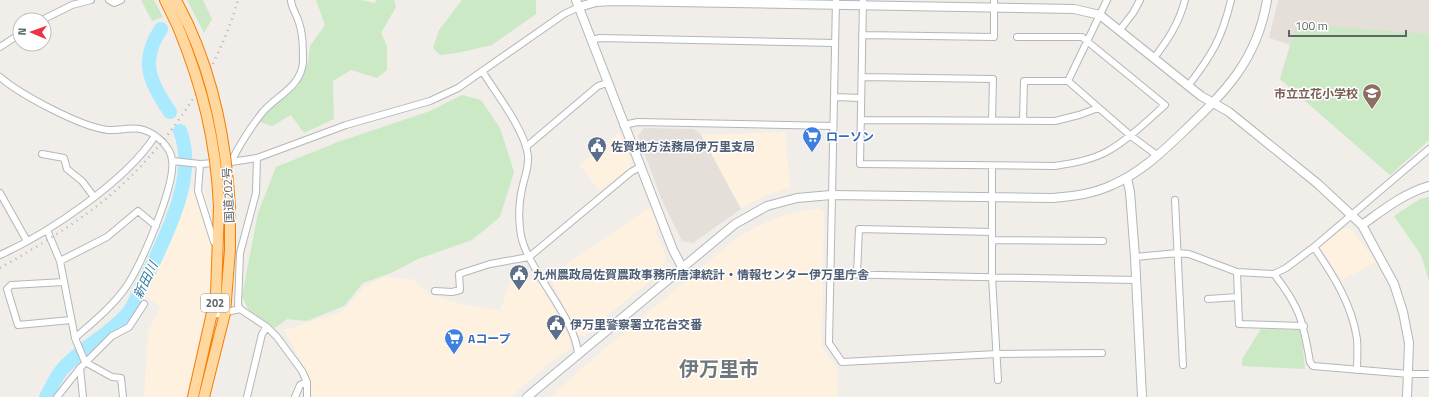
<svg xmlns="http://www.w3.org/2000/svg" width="1429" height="397" viewBox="0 0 1429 397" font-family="'Titillium Web','Noto Sans JP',sans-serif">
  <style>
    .commercial { fill: #fff1df }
    .education { fill: #e4dfd8 }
    .green { fill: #cbe9c4 }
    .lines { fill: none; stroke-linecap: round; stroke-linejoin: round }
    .river { stroke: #aaeaff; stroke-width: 14 }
    .minor-casing { stroke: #b3b7ba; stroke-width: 8 }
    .tertiary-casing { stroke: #b3b7ba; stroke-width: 10 }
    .trunk-casing { stroke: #f97c00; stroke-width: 12 }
    .minor { stroke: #fff; stroke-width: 6 }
    .tertiary { stroke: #fff; stroke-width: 8 }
    .trunk { stroke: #ffd8a0; stroke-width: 10 }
    .rail { stroke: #b4b5b6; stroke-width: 2.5; stroke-dasharray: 1 5; stroke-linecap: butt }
    .trunk-bridge-casing { stroke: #f97c00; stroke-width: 12; stroke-linecap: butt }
    .trunk-bridge { stroke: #ffd8a0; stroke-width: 10 }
    .labels { text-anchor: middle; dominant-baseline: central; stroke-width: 3; stroke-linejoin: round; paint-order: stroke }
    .shield { fill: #fff; stroke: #8f9395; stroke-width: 1 }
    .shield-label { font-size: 11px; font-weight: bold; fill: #5f6568 }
    .education-label { font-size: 12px; font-weight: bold; fill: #785e54; stroke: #fff; text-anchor: end }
    .shop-label { font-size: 12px; font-weight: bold; fill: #366cbe; stroke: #fff; text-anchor: start }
    .service-label { font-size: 12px; font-weight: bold; fill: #4e5e75; stroke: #fff; text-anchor: start }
    .street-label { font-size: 12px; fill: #5f6568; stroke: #fff }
    .water-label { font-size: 13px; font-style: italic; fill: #3a7b9a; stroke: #fff }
    .town-label { font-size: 20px; font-weight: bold; fill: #70777a; stroke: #fff }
  </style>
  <rect width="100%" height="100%" fill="#f1ede8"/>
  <path class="commercial" d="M619,132L631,160L630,168L600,191L579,165Z
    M785,132L790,187L760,198L741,209L701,135Z
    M203,186L215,230L212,281L186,397H144L148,332L160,307L143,295L192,188Z
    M650,207L658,225L656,233L666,257L661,273L599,322L585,336L578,335L550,278L573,260Z
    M818,208L824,212L822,346L837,368L838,397H550L597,355L732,242L755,227L785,215Z
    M1344,228L1352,230L1376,262L1342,280L1320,247Z
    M514,272L541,285L570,339L571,348L554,359L511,397H310L308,374L284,330L342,312L365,286L385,277L412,279L431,295L462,304L500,310Z"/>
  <path class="education" d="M1278,0H1429V140L1390,175L1280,79L1290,45L1269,38Z
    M644,128L694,129L701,135L741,209L693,243L682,241L661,198L638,136Z"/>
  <path class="green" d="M141,0H154L163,17L152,21Z
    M187,0H203L212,19L204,33Z
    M316,0H361L375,3L376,0H394L396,7L381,33L387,46V70L377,78L351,70L333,81L334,119L304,133L291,115L272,126L260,122L270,109L298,86L308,62L310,46L325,25Z
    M462,0H536V14L492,45L457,53L440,55L433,48L439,30Z
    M1297,24L1429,34V140L1390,175L1280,79Z
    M462,95L481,100L500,128L514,172L500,217L472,240L418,259L391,273L363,283L344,306L307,321L287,319L275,328L248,309L242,296L258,213L276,167L338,142L430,111Z
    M1429,197V281L1421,255L1394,216L1420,199Z
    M1261,329L1301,330L1305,369L1242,366V359Z"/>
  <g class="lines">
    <path class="river" d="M161,29C139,61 150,83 170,112
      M46,397C51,389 55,378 61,371C80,348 108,336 128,313C136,303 141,287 147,276C166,235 198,176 180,131"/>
    <g class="minor-casing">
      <path id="minor" d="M109,0L114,3L121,0
        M836,0L829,343L842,362L997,354L1102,353
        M863,0L860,164L1055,166C1073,163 1092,160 1108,151C1129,139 1147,121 1165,105L1082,37H1017
        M1107,0L1068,81L1131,136L1158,156
        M42,20L72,5L91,0
        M1119,31L1133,13L1140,0
        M862,35L994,37V0
        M591,40L600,38L835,43
        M0,47L20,34
        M1154,58C1168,40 1179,23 1185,0
        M482,71C496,93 526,132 528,156C529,168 524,178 522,189C518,206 518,230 524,246C536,279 576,321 578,354
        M0,77C21,95 81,127 108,130C120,131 133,126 144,130C156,134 171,147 172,160C176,185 141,265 126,287C112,307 93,322 75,338
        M862,77L993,79L992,121
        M1188,86C1212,55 1222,38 1231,0
        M834,97L861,98
        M861,120L1055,121L1079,115L1098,108
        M1023,121L1024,81H1068
        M623,125L638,122L833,126
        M526,147L598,86L607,83
        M42,154L64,158L67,169L82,181L94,197
        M173,161L200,164L231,162L257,158L346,125L430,101L458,88L564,14L579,7
        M231,162C240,144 250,128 262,113C275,96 301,88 303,62C303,48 303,32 298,20C296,13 291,7 291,0
        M200,164L198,191L214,242H218
        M992,166V277L998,380
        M0,193L27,241
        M1175,200L1183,365
        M47,230L60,261L75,338L85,362L112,377L121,378L123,397
        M992,240L1103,241
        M1314,247C1333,275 1352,304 1357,339C1358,349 1357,360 1357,370
        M0,255C49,233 126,181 155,136
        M1135,257L1178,253L1189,254L1237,272L1274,274L1286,268L1314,247L1429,149
        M60,261L107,237L138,211L156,226
        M1237,272L1239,324L1304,326
        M830,274L1136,280
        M857,274L859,229L992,232
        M1274,274C1300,307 1303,321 1310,362L1313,366L1409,374H1429
        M64,282L11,285L7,289L18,325L71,320
        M435,291L452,292L460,290L459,274L490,264L529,257L631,172L640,167
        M1208,299L1238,297
        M240,309L238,305L240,253L256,193L257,158
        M213,315L240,309L267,327L277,337L302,371L307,382V397
        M80,368L83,397
        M57,397L80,368L112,336L129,327L144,304
        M247,397L262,334L267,327
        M295,397L300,385L307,382"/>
    </g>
    <g class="tertiary-casing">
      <path id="tertiary" d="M576,0L673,250L682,267
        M579,7L596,2L613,1L1074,9L1100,15L1201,96L1229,112L1318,184L1362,225L1394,284L1403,312L1409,343L1407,397
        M1127,178L1130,192L1135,257L1142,397
        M1362,225C1383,210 1404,193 1429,186
        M527,397L735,224L767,206L797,198L831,195L1053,198C1074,196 1093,194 1112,185C1140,173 1161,153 1182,133C1225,92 1257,61 1267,0"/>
    </g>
    <g class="trunk-casing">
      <path id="trunk" d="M165,0L178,27
        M176,0L188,24
        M193,397L216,295L219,207
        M204,397L225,313L230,250V207"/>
    </g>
    <use href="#minor" class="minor"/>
    <use href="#tertiary" class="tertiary"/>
    <use href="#trunk" class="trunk"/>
    <path class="rail" d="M0,268C37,247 74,225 107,198C166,149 217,74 238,0"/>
    <g class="trunk-bridge-casing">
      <path id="trunk-bridge" d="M188,24C215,83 226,143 230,207
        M178,27C203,88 216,141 219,207"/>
    </g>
    <use href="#trunk-bridge" class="trunk-bridge"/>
  </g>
  <defs>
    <g id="school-pin" transform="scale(1)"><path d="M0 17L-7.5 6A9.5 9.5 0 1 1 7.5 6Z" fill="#8d6e63" stroke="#fff"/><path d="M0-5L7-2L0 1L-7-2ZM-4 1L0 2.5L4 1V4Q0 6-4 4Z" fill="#fff"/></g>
    <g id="supermarket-pin" transform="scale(1)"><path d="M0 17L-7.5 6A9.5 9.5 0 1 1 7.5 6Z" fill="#3f7fe0" stroke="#fff"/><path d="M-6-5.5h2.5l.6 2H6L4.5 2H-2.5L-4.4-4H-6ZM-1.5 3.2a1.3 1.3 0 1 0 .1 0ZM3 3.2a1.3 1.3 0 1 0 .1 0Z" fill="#fff"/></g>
    <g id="civic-pin" transform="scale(1)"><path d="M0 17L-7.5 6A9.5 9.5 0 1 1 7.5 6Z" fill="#5c6f8a" stroke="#fff"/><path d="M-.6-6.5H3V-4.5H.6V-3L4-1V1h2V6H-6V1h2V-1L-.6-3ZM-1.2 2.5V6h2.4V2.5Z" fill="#fff"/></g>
  </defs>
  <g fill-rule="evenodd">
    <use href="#school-pin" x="1372" y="93"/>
    <use href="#supermarket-pin" x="812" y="136"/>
    <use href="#civic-pin" x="597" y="146"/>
    <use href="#civic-pin" x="519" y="274"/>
    <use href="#civic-pin" x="556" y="324"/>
    <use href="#supermarket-pin" x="454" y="338"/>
  </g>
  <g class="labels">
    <rect class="shield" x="201" y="294" width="28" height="18" rx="3"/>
    <g class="shield-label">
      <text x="215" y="303">202</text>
    </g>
    <g class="education-label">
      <text x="1358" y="93">市立立花小学校</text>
    </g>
    <g class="shop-label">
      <text x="826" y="136">ローソン</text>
      <text x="468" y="338">Aコープ</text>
    </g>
    <g class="service-label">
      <text x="611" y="146">佐賀地方法務局伊万里支局</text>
      <text x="533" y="274">九州農政局佐賀農政事務所唐津統計・情報センター伊万里庁舎</text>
      <text x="570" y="324">伊万里警察署立花台交番</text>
    </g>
    <g class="street-label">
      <text transform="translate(228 195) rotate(-93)">国道202号</text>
    </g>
    <g class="water-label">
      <text transform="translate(145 280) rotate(-64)">新田川</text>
    </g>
    <g class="town-label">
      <text x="719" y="368">伊万里市</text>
    </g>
  </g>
  <g transform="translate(32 32) rotate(272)"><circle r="19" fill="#ffffff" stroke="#bfc1c3"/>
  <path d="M0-3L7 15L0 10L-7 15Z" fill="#ee3045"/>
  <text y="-6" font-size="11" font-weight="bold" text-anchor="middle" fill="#5f6568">N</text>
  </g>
  <path d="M1289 30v6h117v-6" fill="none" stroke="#5f6568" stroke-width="2"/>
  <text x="1295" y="30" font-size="12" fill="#5f6568" stroke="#ffffff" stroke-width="3" paint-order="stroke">100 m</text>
</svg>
